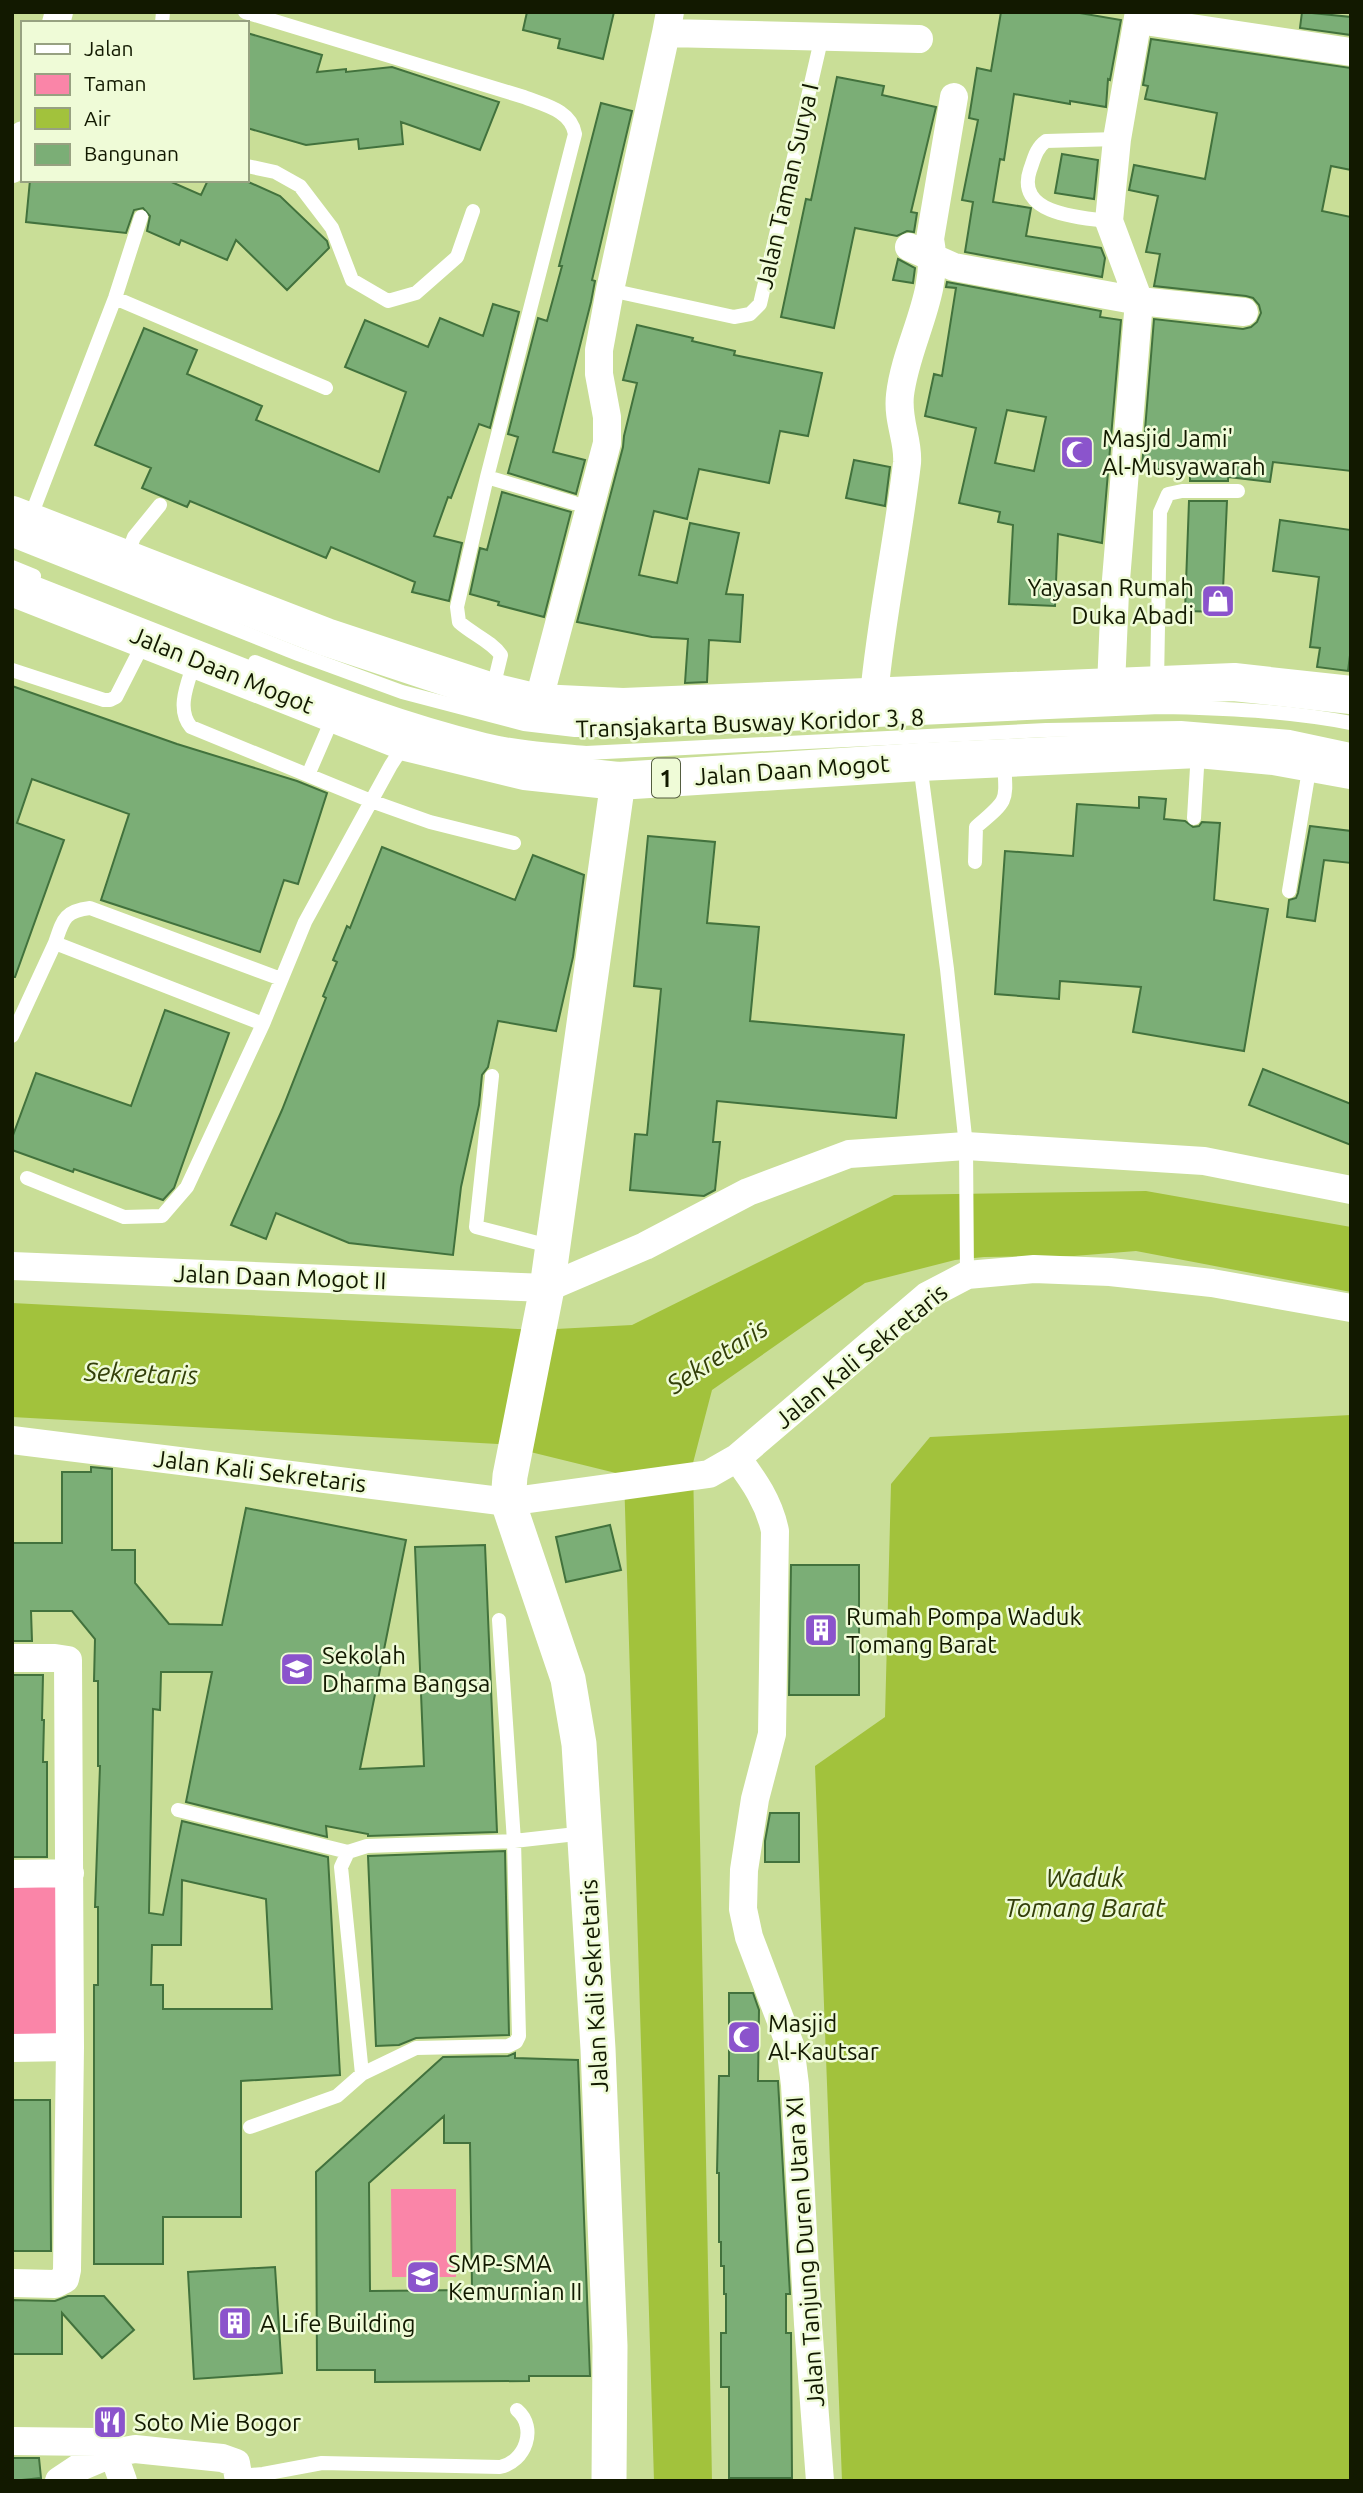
<svg xmlns="http://www.w3.org/2000/svg" width="1363" height="2493" viewBox="0 0 1363 2493" font-family="Ubuntu,sans-serif">
  <style>
    .green { fill: #fa85a8 }
    .water { fill: #a2c23c }
    .building { fill: #7bae76; stroke: #42723d; stroke-width: 2; fill-rule: evenodd }
    .lines { fill: none; stroke-linecap: round; stroke-linejoin: round }
    .service { stroke: #fff; stroke-width: 14 }
    .minor { stroke: #fff; stroke-width: 28 }
    .tertiary { stroke: #fff; stroke-width: 35 }
    .trunk { stroke: #fff; stroke-width: 38 }
    .labels { text-anchor: middle; dominant-baseline: central; stroke-width: 5; stroke-linejoin: round; paint-order: stroke }
    .shield { fill: #effbd7; stroke: #545d40; stroke-width: 2 }
    .shield-label { font-size: 23px; font-weight: bold; fill: #121900 }
    .street-label { font-size: 24px; fill: #121900; stroke: #effbd7 }
    .poi-label { font-size: 24px; fill: #121900; stroke: #effbd7; text-anchor: start }
    .water-label { font-size: 26px; font-style: italic; fill: #333f09; stroke: #effbd7 }
  </style>
  <rect width="100%" height="100%" fill="#c9de97"/>
  <path class="green" d="M12,1878H68V2044H12Z
    M391,2189H456V2277H392Z"/>
  <path class="water" d="M1146,1191L1351,1227V1292L1136,1251L1074,1256L984,1257L955,1260L865,1283L712,1390L693,1463L712,2481H654L624,1475L498,1444L12,1417V1303L537,1330L632,1325L894,1195Z
    M1351,1415V2481H842L815,1766L885,1717L891,1484L930,1437Z"/>
  <path class="building" d="M527,12H614L603,59L558,48L560,39L523,30Z
    M1001,12H1074L1121,20L1110,80L1108,79L1106,107L1070,101V104L1014,94L1004,160L1000,159L993,202L1031,208L1026,236L1101,248L1105,258L1102,277L965,252L973,202L962,200L978,120L969,118L977,68L991,71Z
    M1302,12L1351,17V35L1300,28Z
    M247,33L322,55L317,72L346,69V72L392,67L499,102L480,150L401,122L403,144L359,149L358,139L306,145L247,128Z
    M1151,39L1351,68V170L1331,166L1322,211L1351,217V471L1273,462L1270,482L1228,477V481H1190V473L1142,467L1154,319L1243,329L1251,327L1257,322L1261,313L1259,305L1253,298L1246,296L1154,286L1160,254L1146,252L1158,196L1129,190L1134,165L1205,179L1217,113L1145,99L1148,86L1143,85Z
    M837,77L884,86L882,95L936,107L911,212L917,213L914,232L907,231L897,236L855,228L834,328L781,317L806,199L811,200Z
    M601,103L632,111L592,280L595,281L591,302L553,452L585,460L576,494L508,473L518,437L508,434L538,318L547,321L562,266H559Z
    M1062,154L1098,160L1094,199L1055,193Z
    M30,180H167L201,195L208,180H244L280,196L327,241L329,248L287,290L236,240L227,260L181,240L179,245L147,231L150,216L143,208L134,210L126,233L26,222Z
    M898,259L915,268L913,283L893,280Z
    M947,282L1101,311L1100,317L1121,320L1102,543L1058,534L1055,606L1009,604L1013,525L998,522L1000,512L959,503L976,428L925,416L934,374L942,376L956,288L946,287ZM1007,410L1046,417L1034,471L995,463Z
    M493,304L519,312L490,428L479,424L451,498L448,497L434,536L462,543L449,601L412,592L415,582L331,547L326,558L190,501L187,507L142,488L151,468L95,445L144,328L197,350L187,374L262,406L256,420L379,472L406,392L345,367L365,320L428,347L440,318L483,336Z
    M637,325L693,338L692,341L735,351L734,355L822,373L808,436L780,431L769,483L699,469L687,519L654,511L639,575L677,583L690,523L739,533L726,594L743,595L740,642L709,640L707,682L685,683L688,639L652,637L577,622L623,447L624,436L637,383L623,380Z
    M854,460L890,467L885,506L846,498Z
    M502,492L571,512L544,617L498,605L499,602L470,594L480,548L487,550Z
    M1189,501H1227L1222,612L1185,611Z
    M1280,520L1351,530V647L1348,671L1317,667L1320,648L1310,647L1319,577L1273,571Z
    M12,686L177,744L297,781L327,793L298,884L284,880L260,952L101,900L129,814L32,779L17,823L64,840L15,977H12Z
    M1139,797L1166,799L1164,819L1185,821L1193,827L1199,826L1202,822L1220,823L1214,900L1268,909L1244,1051L1133,1032L1141,987L1060,981L1059,999L995,994L1005,851L1073,856L1077,804L1139,808Z
    M1310,826L1351,831V863L1324,860L1315,921L1287,917L1289,900L1296,898L1298,893Z
    M648,836L715,842L707,923L759,927L750,1021L904,1035L896,1118L717,1101L713,1142H720L715,1190L704,1196L630,1190L635,1134L647,1135L661,989L634,986Z
    M382,847L515,900L533,855L584,875L573,957L556,1031L498,1021L488,1067L482,1075L479,1105L461,1187L453,1255L349,1243L276,1213L266,1239L231,1225L282,1110L326,998L323,996L337,962L333,960L347,926L350,928Z
    M165,1010L229,1033L174,1188L163,1200L74,1169L73,1172L12,1150V1138L36,1073L131,1106Z
    M1263,1069L1351,1104V1145L1249,1105Z
    M91,1467L112,1469V1550H135V1583L169,1624L222,1625L246,1508L406,1540L360,1769L424,1766L415,1547L485,1545L497,1832L368,1836V1834L326,1826L327,1837L186,1802L212,1672H161L160,1710L153,1709L149,1913L163,1915L182,1821L328,1857L340,2075L241,2081V2217H163V2264H94V1985H98V1907H95L100,1766H98V1681H94L95,1639L72,1611H31L32,1641H12V1543H62V1472H91ZM182,1880L266,1899L272,2009H163V1985H151L152,1945H181Z
    M610,1525L621,1570L566,1582L556,1537Z
    M791,1565H859V1695H789Z
    M12,1675H43L42,1720H44L43,1762H47V1857H12Z
    M770,1813H799V1862H765V1841Z
    M505,1851L509,2035L416,2038L399,2045L376,2046L368,1856Z
    M729,1993H753L759,2010L758,2081H778L790,2294H786V2333H791L792,2478H729V2387H721V2333H726V2294H724V2266H721V2242H719V2173H717L719,2076H729Z
    M515,2053V2058L578,2060L590,2376H529V2381L375,2382V2370H317L316,2172L443,2057L508,2056ZM444,2116V2143H470L472,2290L370,2291L369,2183Z
    M12,2100H50L51,2251H12Z
    M275,2267L282,2373L194,2379L188,2272Z
    M68,2296H104L134,2330L102,2358L62,2313V2354H12V2300L55,2301Z
    M12,2458H39L41,2478L12,2481Z"/>
  <g class="lines">
    <path class="service" d="M245,12L524,97C544,105 571,110 575,134L487,477L457,607L459,622C472,634 491,641 501,655L492,692
      M162,23L163,12
      M247,166L275,172L300,186L332,228L352,280L388,301L416,293L457,257L473,211
      M1109,221C1080,218 1015,214 1030,170C1034,159 1036,148 1046,141L1117,139
      M610,290L734,317L750,314L760,304L822,36
      M115,298L326,388
      M487,477L574,503
      M29,521L115,298L141,217
      M12,540L298,654L402,692L524,724L575,730H657L1160,707C1225,708 1287,711 1351,723
      M126,558L134,537L160,505
      M12,567L34,576
      M195,660C189,681 175,708 191,727L371,801L430,822L514,843
      M255,662C330,692 407,721 485,740C518,748 552,750 586,753L1046,730L1181,728L1290,737L1351,750
      M12,670L104,700H110L116,697L144,642
      M1157,683L1160,512L1168,494L1182,491H1238
      M920,764L947,969L966,1146L967,1275
      M308,775L334,715
      M1194,818L1198,751
      M975,862L976,827C1010,798 1006,803 1004,759
      M1289,891L1310,764
      M55,943C63,920 64,911 90,908L281,979
      M12,1036L55,943L263,1024
      M492,1076L476,1227L553,1247
      M27,1178L124,1217L162,1216L187,1187L263,1024L305,922L391,765L406,742
      M178,1810L348,1852
      M362,2074L341,1867L348,1852L367,1846L514,1841L585,1833
      M250,2127L337,2096L362,2074L416,2048L508,2046L516,2042L519,2036L514,1841L499,1620
      M239,2476L263,2474L322,2463L500,2467C525,2462 538,2428 517,2410"/>
    <path class="minor" d="M670,12L666,33L919,39
      M1138,20L1351,52
      M56,23L59,12
      M12,169L23,135
      M909,247L954,267L1139,301L1244,312
      M1111,686L1115,592L1139,301L1109,221L1117,139L1139,12
      M874,696C881,618 898,541 907,463C909,441 897,421 900,395C906,342 941,293 930,239L954,97
      M538,703L607,443V417L599,374V350L610,290L666,33
      M12,1266L547,1288L645,1246L748,1192L849,1154L966,1146L1204,1161L1351,1190
      M12,1440L508,1502L709,1474L737,1458L927,1296L967,1275L1034,1269L1110,1272L1212,1283L1351,1308
      M737,1458C754,1481 769,1502 775,1531L772,1734L755,1799L744,1870L743,1909L749,1937L790,2045L795,2085L808,2324L820,2481
      M12,1658H55L68,1660L70,2047L67,2270L65,2279L55,2284L12,2283
      M12,1874L70,1873
      M12,2048L70,2047
      M12,2441L97,2442L113,2453L123,2481
      M59,2481L80,2467L113,2453L135,2449L222,2458L236,2463L239,2481"/>
    <path class="tertiary" d="M609,2481L610,2346L598,2049L579,1744L568,1679L508,1502L510,1476L547,1288L618,781"/>
    <path class="trunk" d="M12,515L326,637L492,692L538,703L623,707L1234,682L1351,695
      M12,587L406,742L525,771L618,781L920,762L1198,749L1274,756L1351,770"/>
  </g>
  <defs>
    <g id="mosque-square" transform="scale(1.75)"><rect x="-9" y="-9" width="18" height="18" rx="4" fill="#8b54cc" stroke="#effbd7"/><path d="M3.5-4.9A6 6 0 1 0 3.5 4.9A5 5 0 1 1 3.5-4.9Z" fill="#fff"/></g>
    <g id="shop-square" transform="scale(1.75)"><rect x="-9" y="-9" width="18" height="18" rx="4" fill="#8b54cc" stroke="#effbd7"/><path d="M-5-2.5h2.3a2.7 3.5 0 0 1 5.4 0H5L5.5 6h-11ZM-1.5-2.5h3a1.5 2.3 0 0 0-3 0Z" fill="#fff"/></g>
    <g id="building-square" transform="scale(1.75)"><rect x="-9" y="-9" width="18" height="18" rx="4" fill="#8b54cc" stroke="#effbd7"/><path d="M-4-6H4V6H1V3H-1V6H-4ZM-2.5-4.3h1.7v1.8h-1.7ZM.8-4.3h1.7v1.8H.8ZM-2.5-1h1.7V.8h-1.7ZM.8-1h1.7V.8H.8Z" fill="#fff"/></g>
    <g id="school-square" transform="scale(1.75)"><rect x="-9" y="-9" width="18" height="18" rx="4" fill="#8b54cc" stroke="#effbd7"/><path d="M0-5L7-2L0 1L-7-2ZM-4 1L0 2.5L4 1V4Q0 6-4 4Z" fill="#fff"/></g>
    <g id="restaurant-square" transform="scale(1.75)"><rect x="-9" y="-9" width="18" height="18" rx="4" fill="#8b54cc" stroke="#effbd7"/><path d="M-5-6h1v4h1v-4h1v4h1v-4h1v5L-1.5 .5V6h-2V.5L-5-1ZM5-6V6H3V1.5H1.5Q1.5-4 5-6Z" fill="#fff"/></g>
  </defs>
  <g fill-rule="evenodd">
    <use href="#mosque-square" x="1077" y="452"/>
    <use href="#shop-square" x="1218" y="601"/>
    <use href="#building-square" x="821" y="1630"/>
    <use href="#school-square" x="297" y="1669"/>
    <use href="#mosque-square" x="744" y="2037"/>
    <use href="#school-square" x="423" y="2277"/>
    <use href="#building-square" x="235" y="2323"/>
    <use href="#restaurant-square" x="110" y="2422"/>
  </g>
  <g class="labels">
    <rect class="shield" x="652" y="758.5" width="28" height="39" rx="5"/>
    <g class="shield-label">
      <text x="666" y="778">1</text>
    </g>
    <g class="street-label">
      <text transform="translate(787 186) rotate(-77)">Jalan Taman Surya I</text>
      <text transform="translate(222 670) rotate(22)">Jalan Daan Mogot</text>
      <text transform="translate(750 723) rotate(-2)">Transjakarta Busway Koridor 3, 8</text>
      <text transform="translate(792 770) rotate(-4)">Jalan Daan Mogot</text>
      <text transform="translate(280 1277) rotate(2)">Jalan Daan Mogot II</text>
      <text transform="translate(861 1356) rotate(-39)">Jalan Kali Sekretaris</text>
      <text transform="translate(260 1471) rotate(7)">Jalan Kali Sekretaris</text>
      <text transform="translate(594 1986) rotate(-93)">Jalan Kali Sekretaris</text>
      <text transform="translate(805 2252) rotate(-94)">Jalan Tanjung Duren Utara XI</text>
    </g>
    <g class="poi-label">
      <text x="1102" y="438">Masjid Jami'<tspan x="1102" dy="28">Al-Musyawarah</tspan></text>
      <text x="1194" y="587" text-anchor="end">Yayasan Rumah<tspan x="1194" dy="28">Duka Abadi</tspan></text>
      <text x="846" y="1616">Rumah Pompa Waduk<tspan x="846" dy="28">Tomang Barat</tspan></text>
      <text x="322" y="1655">Sekolah<tspan x="322" dy="28">Dharma Bangsa</tspan></text>
      <text x="768" y="2023">Masjid<tspan x="768" dy="28">Al-Kautsar</tspan></text>
      <text x="448" y="2263">SMP-SMA<tspan x="448" dy="28">Kemurnian II</tspan></text>
      <text x="260" y="2323">A Life Building</text>
      <text x="134" y="2422">Soto Mie Bogor</text>
    </g>
    <g class="water-label">
      <text transform="translate(717 1356) rotate(-33)">Sekretaris</text>
      <text transform="translate(141 1373) rotate(2)">Sekretaris</text>
      <text x="1085" y="1877">Waduk<tspan x="1085" dy="30">Tomang Barat</tspan></text>
    </g>
  </g>
  <rect width="1363" height="2493" fill="none" stroke="#121900" stroke-width="28"/>
  <rect x="21" y="21" width="228" height="161" fill="#effbd7" stroke="#97a181" stroke-width="2"/>
  <rect x="35" y="44" width="35" height="10" fill="#ffffff" stroke="#97a181" stroke-width="2"/>
  <text x="84" y="56" font-size="21" fill="#121900">Jalan</text>
  <rect x="35" y="74" width="35" height="21" fill="#fa85a8" stroke="#97a181" stroke-width="2"/>
  <text x="84" y="91" font-size="21" fill="#121900">Taman</text>
  <rect x="35" y="108" width="35" height="21" fill="#a2c23c" stroke="#97a181" stroke-width="2"/>
  <text x="84" y="126" font-size="21" fill="#121900">Air</text>
  <rect x="35" y="144" width="35" height="21" fill="#7bae76" stroke="#97a181" stroke-width="2"/>
  <text x="84" y="161" font-size="21" fill="#121900">Bangunan</text>
</svg>
